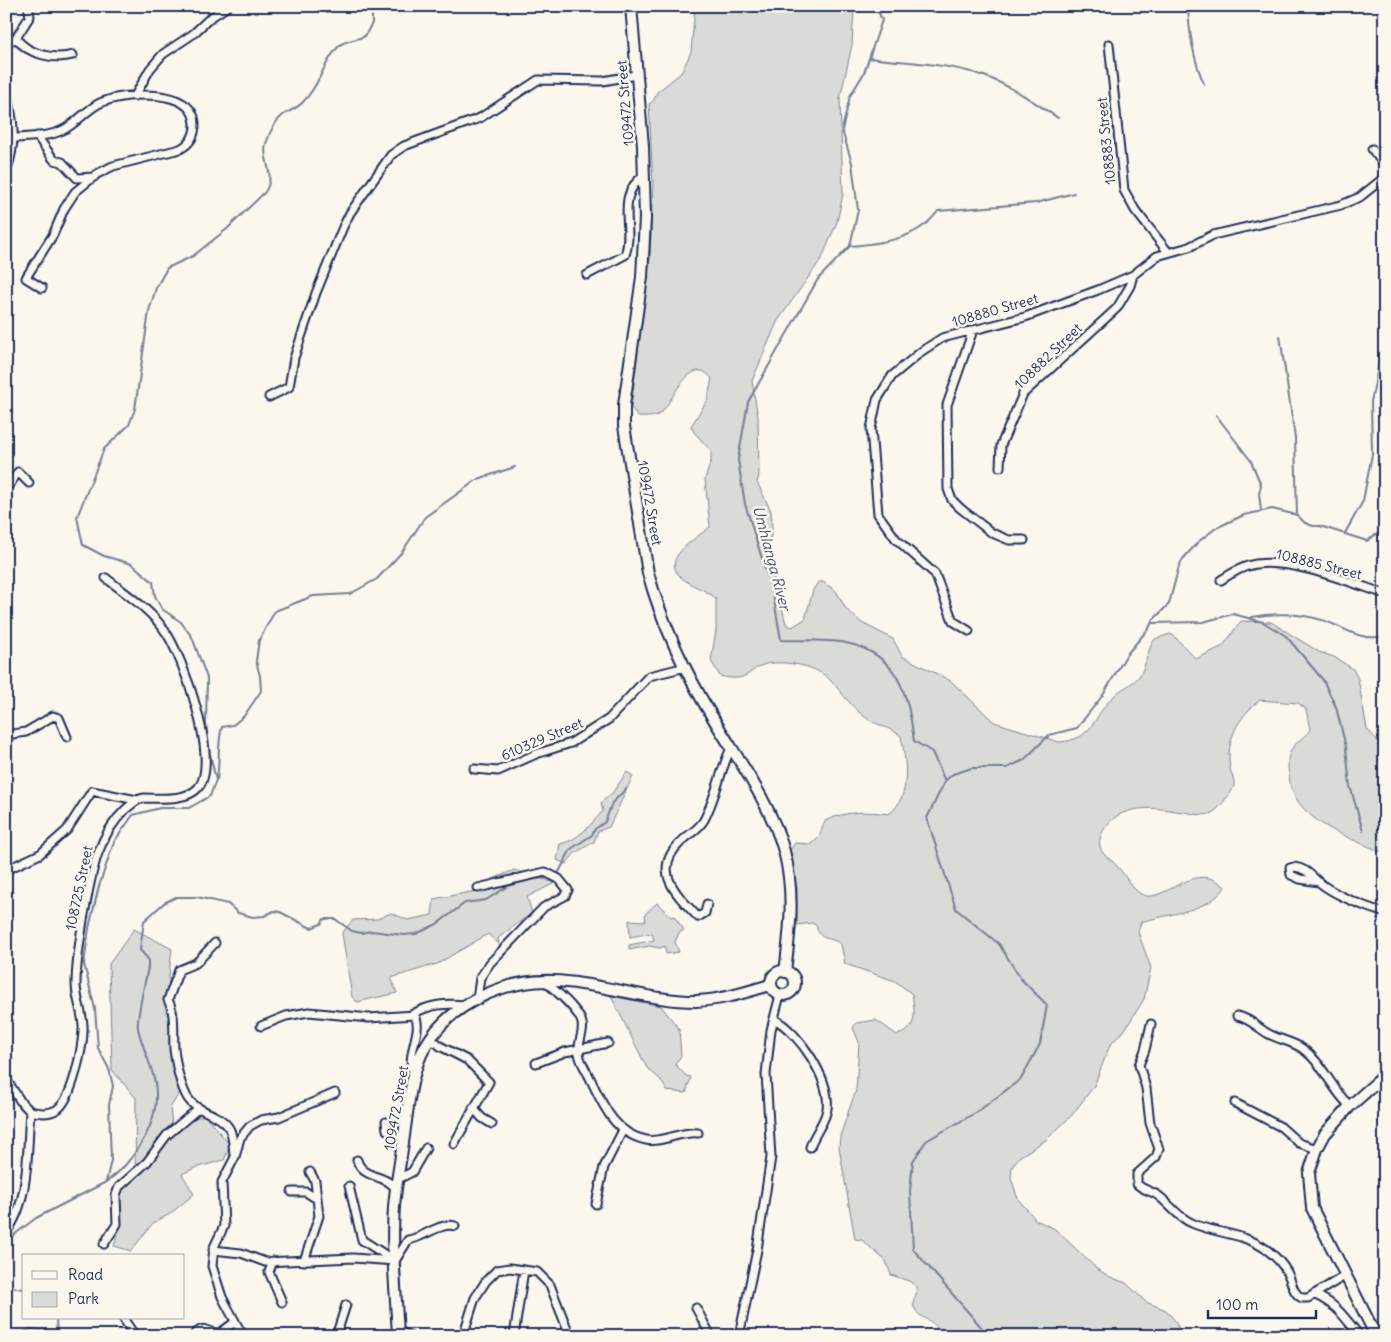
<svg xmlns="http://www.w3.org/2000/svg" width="1391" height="1342" viewBox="0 0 1391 1342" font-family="Delius,sans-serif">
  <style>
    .green { fill: #dadad7; stroke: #7a849a }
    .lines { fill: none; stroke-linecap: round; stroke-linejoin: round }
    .stream { stroke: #747e96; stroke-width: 2 }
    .street-casing { stroke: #1b2f5e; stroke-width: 11 }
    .secondary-casing { stroke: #1b2f5e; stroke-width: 14 }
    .street { stroke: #fbf7ec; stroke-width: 7 }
    .secondary { stroke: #fbf7ec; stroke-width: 10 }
    .labels { text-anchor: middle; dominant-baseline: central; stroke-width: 5; stroke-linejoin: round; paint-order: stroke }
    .street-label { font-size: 14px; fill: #1b2f5e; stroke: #fbf7ec }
    .water-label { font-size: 15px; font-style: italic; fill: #47577a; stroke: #fbf7ec }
  </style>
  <rect width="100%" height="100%" fill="#fbf7ec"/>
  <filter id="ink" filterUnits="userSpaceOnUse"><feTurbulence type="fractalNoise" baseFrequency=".02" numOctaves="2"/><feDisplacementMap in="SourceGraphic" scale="10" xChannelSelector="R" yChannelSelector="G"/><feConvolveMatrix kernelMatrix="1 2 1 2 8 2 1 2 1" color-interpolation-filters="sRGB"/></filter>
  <g filter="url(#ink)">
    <path class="green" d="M695,6H854L852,45L840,99L843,194L837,222L822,258L777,322L752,381L758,417L759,476L757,482L771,511L772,528L767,560L777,587L786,624L792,627L805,619L813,590L818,582H823L836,591L846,609L862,623L893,639L902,656L951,681L994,722L1059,742C1094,740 1092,717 1113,697C1121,688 1133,685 1140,675C1147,664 1147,649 1155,639L1170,634L1174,636L1196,659L1223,646L1241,621L1271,622L1319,652L1334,657L1353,669L1358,679L1367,729L1385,749V840L1381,852C1346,836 1292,820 1289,775C1288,768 1287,759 1290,752C1294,743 1304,738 1310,730L1306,709L1298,703L1260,700C1239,716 1225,740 1230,768C1231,775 1235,779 1234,786C1228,795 1221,808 1212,813C1203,817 1191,813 1182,812C1155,807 1118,803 1103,831C1099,838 1098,846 1103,853C1105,857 1111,859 1114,863C1124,872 1128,884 1138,892C1160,911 1193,856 1225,887C1211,911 1167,914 1141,922L1138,932L1151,968L1144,999L1126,1028L1110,1045L1094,1086L1072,1115L1046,1140L1019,1157L1012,1167L1011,1178L1018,1199L1036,1220L1055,1229L1097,1269L1110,1277L1126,1283L1146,1302L1166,1310L1176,1322L1182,1336H948L940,1333C933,1317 921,1321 915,1309C910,1301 918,1295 917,1287L909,1281L891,1275L886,1261L862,1240L855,1239L839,1147L840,1136L856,1090L859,1042L853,1028L856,1023L876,1020L897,1035C918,1030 915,1012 912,994L895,981L845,964L841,944C828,935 820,943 816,925L812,923L797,925V888L790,850L795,843L811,844L819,836L825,821C845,811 867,811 889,814C912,797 906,761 901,736C889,727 879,726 868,719C852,709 843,693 830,680C817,666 791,662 773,663C749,664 752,685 720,676L711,661L716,630V599C707,590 696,588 686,581C655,561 694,540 710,527L705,479L711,461V451L694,432L691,426L707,401L712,379C692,351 672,402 661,413C655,418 646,417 638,417L631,407L650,259L653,183L649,104L654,100L657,92L681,73L691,52Z
      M627,772L633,776L609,827L598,831L594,842L575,853L566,864L557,860L560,844C579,840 590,825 603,811L601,803L613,792Z
      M514,870L555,883L527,897L532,913L498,938L499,944L488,934L437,964L391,978L397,993L357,1002L352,997L342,933L353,920L377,919L391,913L408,920L432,915L434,899L476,891L486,882Z
      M657,903L671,917L674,916L684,930L679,933L675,942L679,952L666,954L665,946L660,948L649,946L629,950V945L654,940L652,933L630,937L629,920L646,921L645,914Z
      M134,929L172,949C165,997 168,1045 180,1092L170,1108L172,1125L205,1115L230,1145L224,1160L195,1168L182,1174L194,1194L170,1214L153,1223L131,1251L114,1246L120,1227L119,1189L135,1174L136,1098L112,1070L109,964Z
      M611,996L661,1006L679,1029L681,1056L675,1064L686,1076L691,1077L686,1093L667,1091L660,1079L647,1068Z"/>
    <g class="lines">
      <path class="stream" d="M876,6L882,20L864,73L850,96L842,130L852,163L858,210L850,246L818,279L748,402L738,460L745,504L773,594L781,640C801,641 825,639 846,643C899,654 908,694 914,741L932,752L945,781L927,818L956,909L999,944L1021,979L1047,1005L1040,1044L1021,1079L977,1112L926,1141L913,1161L910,1191L913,1249L989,1336
        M1188,6C1189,34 1193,58 1204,84
        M869,58C908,63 947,63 984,76C1011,86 1034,102 1058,118
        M851,246C884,243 918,239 938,211L1036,203L1074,193
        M1280,336L1295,438L1297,515
        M1216,415L1251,461L1261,485L1259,494L1261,510
        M1345,533L1363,501L1372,454L1371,402L1381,353
        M1252,617C1275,613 1299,613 1322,620C1345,627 1359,642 1385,636
        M1152,623L1203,622L1233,614L1263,622L1286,636L1323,680L1336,707L1346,747L1350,786L1363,831
        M217,779C220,762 217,745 222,727L233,725L244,716L261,691L260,676L256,661L259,640L275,611L313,596L350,594L377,579L402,552L425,517L478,479L515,467
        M946,780L953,774L972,768H1007L1024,760L1049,735L1077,728L1103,695L1127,654L1149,628L1153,620L1169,604L1179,566L1183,559L1198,542L1216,528L1244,515L1272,509L1297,515L1305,523L1313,526H1320L1367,541L1385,528
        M559,872L571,849L592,835L595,829L605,822L612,803L626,789
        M518,882L550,877
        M106,1182C132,1164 157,1127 156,1094C156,1072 142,1049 138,1028C136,1017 146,980 148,967V959L140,950L144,921L164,903L176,897H197L228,904L238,913L253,917L264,916L274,911L280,912L311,928L321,924L324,919H335L352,931L361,933L371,931L404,935L416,934L437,924L465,903L486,900L513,883
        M6,1241L36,1218L106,1182L111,1160L109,1105L113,1086L109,1069L98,1048L95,1009L84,964L89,928L99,886L114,842L133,815L160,808H189L210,796L216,780L210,754L206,724L207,678L192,637L181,622L162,609L155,596L153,582L132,564L104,556L83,545L77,517L104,449L129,425L135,409L149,311L156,288L167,268L193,256L227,229L265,192C277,174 261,159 266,144C269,134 274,122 283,115C289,111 297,108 302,103C320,86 323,61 340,45C346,40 357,40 365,36L372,23V6
        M6,1284L16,1288L24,1289
        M56,1318L57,1336
        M14,1336L31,1329L57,1332"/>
      <g class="street-casing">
        <path id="street" d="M16,38C28,55 55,60 73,55
          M6,44L16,38L30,16L28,6
          M1109,44L1124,190L1135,210L1168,252
          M6,94C15,121 16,145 6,172
          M135,96L150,69L163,54L193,34L210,18L228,6
          M37,136L54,160L62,162L77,178L94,177
          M14,138C30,137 48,137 63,130C77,123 86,110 100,103C124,92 194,87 195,124C195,136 190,144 180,149L113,166L97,174L75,192L64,209L53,235L27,276L26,278L42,288
          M1372,149L1385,166
          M587,275L625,255C635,229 614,195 644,176
          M973,330L947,405L948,489L952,500L960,508L992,533L1009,540H1024
          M269,397L289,387L294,358L316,293L343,227L350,213L391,155L404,146L480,118L538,80L603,81L636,75
          M1000,467L1001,445L1023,394L1117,308L1130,286L1133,275
          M6,482L10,484L18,472L29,483
          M1221,580C1232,573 1243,566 1256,564C1294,559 1349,582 1385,594
          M969,631L953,621L935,574L896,539L878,514L871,429L877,400L892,376L922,351L942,338L1025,317L1098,290L1133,275L1157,256L1189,247L1213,235L1341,205L1360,197L1385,177
          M6,735L26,732L53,716L59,718L67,737
          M474,769L498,771L536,754L571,743L609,719L649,676L686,667
          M6,870L40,854L67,830L92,791L137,800
          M1319,882L1300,879L1291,875L1290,868L1294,867C1306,868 1311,876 1320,883C1338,897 1363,906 1385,913
          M707,904L705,913L698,917C676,894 650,870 682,841C690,833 698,830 704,820C716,797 720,771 731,748
          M215,943L196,963L179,970L168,1000C176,1014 173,1033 174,1049C176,1065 179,1082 187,1097C196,1113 219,1112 229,1128C233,1134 233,1146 234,1154
          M545,981C556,992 574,1005 581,1020C586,1031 577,1042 579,1053C580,1062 586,1070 590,1078C602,1103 614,1134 646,1140C663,1143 680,1131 698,1133
          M477,999L480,978L490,963L544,907L565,896L568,890L559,879L545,872L478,888
          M411,1015C430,1004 445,1003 466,1005
          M1237,1016C1249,1018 1257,1027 1267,1033C1279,1040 1292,1041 1303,1049C1324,1064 1331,1089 1350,1106
          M774,1019C799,1032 831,1080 827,1109C825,1123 815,1132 810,1147
          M1151,1024L1145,1050L1139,1065L1146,1088L1150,1123L1159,1149L1156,1157L1137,1174V1184C1144,1191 1153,1191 1160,1197C1172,1207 1179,1218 1194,1224C1219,1234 1243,1233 1266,1249C1274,1255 1282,1263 1287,1272C1292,1281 1292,1293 1302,1298H1308L1346,1275
          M261,1026L286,1016L309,1012L369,1018L414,1015C425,1029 404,1055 414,1075
          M429,1041L437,1043L440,1046L467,1060L489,1082L454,1144
          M536,1063L565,1052L608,1043
          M6,1079L21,1102L30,1111C38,1113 49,1114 56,1110C73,1101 84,1042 83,1025C82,1011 76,998 76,984C76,963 80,941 83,920C91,880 94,840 125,810C131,805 136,799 144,798C160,798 186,801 198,788C221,763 183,656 165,631C151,610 126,594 106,578
          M1235,1103L1281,1127L1299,1143L1317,1149
          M473,1108L482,1118L492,1124
          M386,1122L387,1130L403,1142
          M357,1160C362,1179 386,1174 396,1189
          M398,1179L412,1172L426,1148
          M349,1186L362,1240L395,1261
          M292,1192H306L317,1199
          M596,1204L604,1167L623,1130
          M6,1232C30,1204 27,1147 30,1111
          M104,1244L117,1224L116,1195L119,1187L147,1162L167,1135L199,1108
          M213,1250L241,1253L265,1262L353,1258L395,1261
          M273,1261L269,1272L282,1302
          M304,1261L319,1216L315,1181L310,1172
          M395,1261L408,1240C423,1238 440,1222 455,1226
          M1314,1294C1340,1307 1342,1315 1360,1336
          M696,1308L711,1336
          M123,1318L135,1336
          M397,1330L409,1336
          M193,1336C206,1322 206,1334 220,1333L235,1322
          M243,1336L222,1297L212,1266L214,1247L224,1226L222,1182L235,1157L240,1138L250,1126L261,1120L279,1117L335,1093
          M336,1336L346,1305
          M463,1336L475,1298L486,1281L497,1270L510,1268L537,1272L550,1285L570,1336
          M514,1336L524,1270
          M739,1336L757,1250L771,1157L766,1074L771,1030L780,995"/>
      </g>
      <g class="secondary-casing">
        <path id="secondary" d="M631,6L643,146L645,218L642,277L624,405V426L648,573C662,623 686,674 713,718C738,760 771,804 784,851C795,892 790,931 785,972
          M771 983a12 12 0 1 1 24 0a12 12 0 1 1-24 0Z
          M398,1336C396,1293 391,1249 394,1207C396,1181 402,1154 405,1128C409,1101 411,1072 425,1047C449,1004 505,979 554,981C601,983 649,1001 696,1001C722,1000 746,992 770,985
          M1376,1336L1312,1208L1309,1173L1317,1149L1325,1134L1350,1106L1385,1075"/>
      </g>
      <use href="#street" class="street"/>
      <use href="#secondary" class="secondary"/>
    </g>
  </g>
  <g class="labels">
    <g class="street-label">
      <text transform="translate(625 103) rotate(-95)">109472 Street</text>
      <text transform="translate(1106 141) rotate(-96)">108883 Street</text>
      <text transform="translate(995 310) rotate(-16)">108880 Street</text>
      <text transform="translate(1048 356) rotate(-44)">108882 Street</text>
      <text transform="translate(650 503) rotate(80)">109472 Street</text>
      <text transform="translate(1319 564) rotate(14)">108885 Street</text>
      <text transform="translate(542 739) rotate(-23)">610329 Street</text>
      <text transform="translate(79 888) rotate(-78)">108725 Street</text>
      <text transform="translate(396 1108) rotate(-80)">109472 Street</text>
    </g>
    <g class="water-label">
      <text transform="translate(772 558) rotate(75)">Umhlanga River</text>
    </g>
  </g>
  <rect width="1391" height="1342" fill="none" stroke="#fbf7ec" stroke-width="25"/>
  <rect x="12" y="12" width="1366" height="1317" fill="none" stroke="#1b2f5e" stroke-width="2" filter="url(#ink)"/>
  <rect x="22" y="1254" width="162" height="65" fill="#fbf7ec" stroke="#a1a7b3"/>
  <rect x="32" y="1271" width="25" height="8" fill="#fbf7ec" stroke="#a1a7b3"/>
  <text x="68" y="1280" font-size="15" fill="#1b2f5e">Road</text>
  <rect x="32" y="1292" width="25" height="15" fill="#dadad7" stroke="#a1a7b3"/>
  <text x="68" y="1304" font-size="15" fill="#1b2f5e">Park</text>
  <path d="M1208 1310v8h108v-8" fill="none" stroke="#1b2f5e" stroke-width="2.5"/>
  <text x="1216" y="1310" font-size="15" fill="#1b2f5e" stroke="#fbf7ec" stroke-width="4" paint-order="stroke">100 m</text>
</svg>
